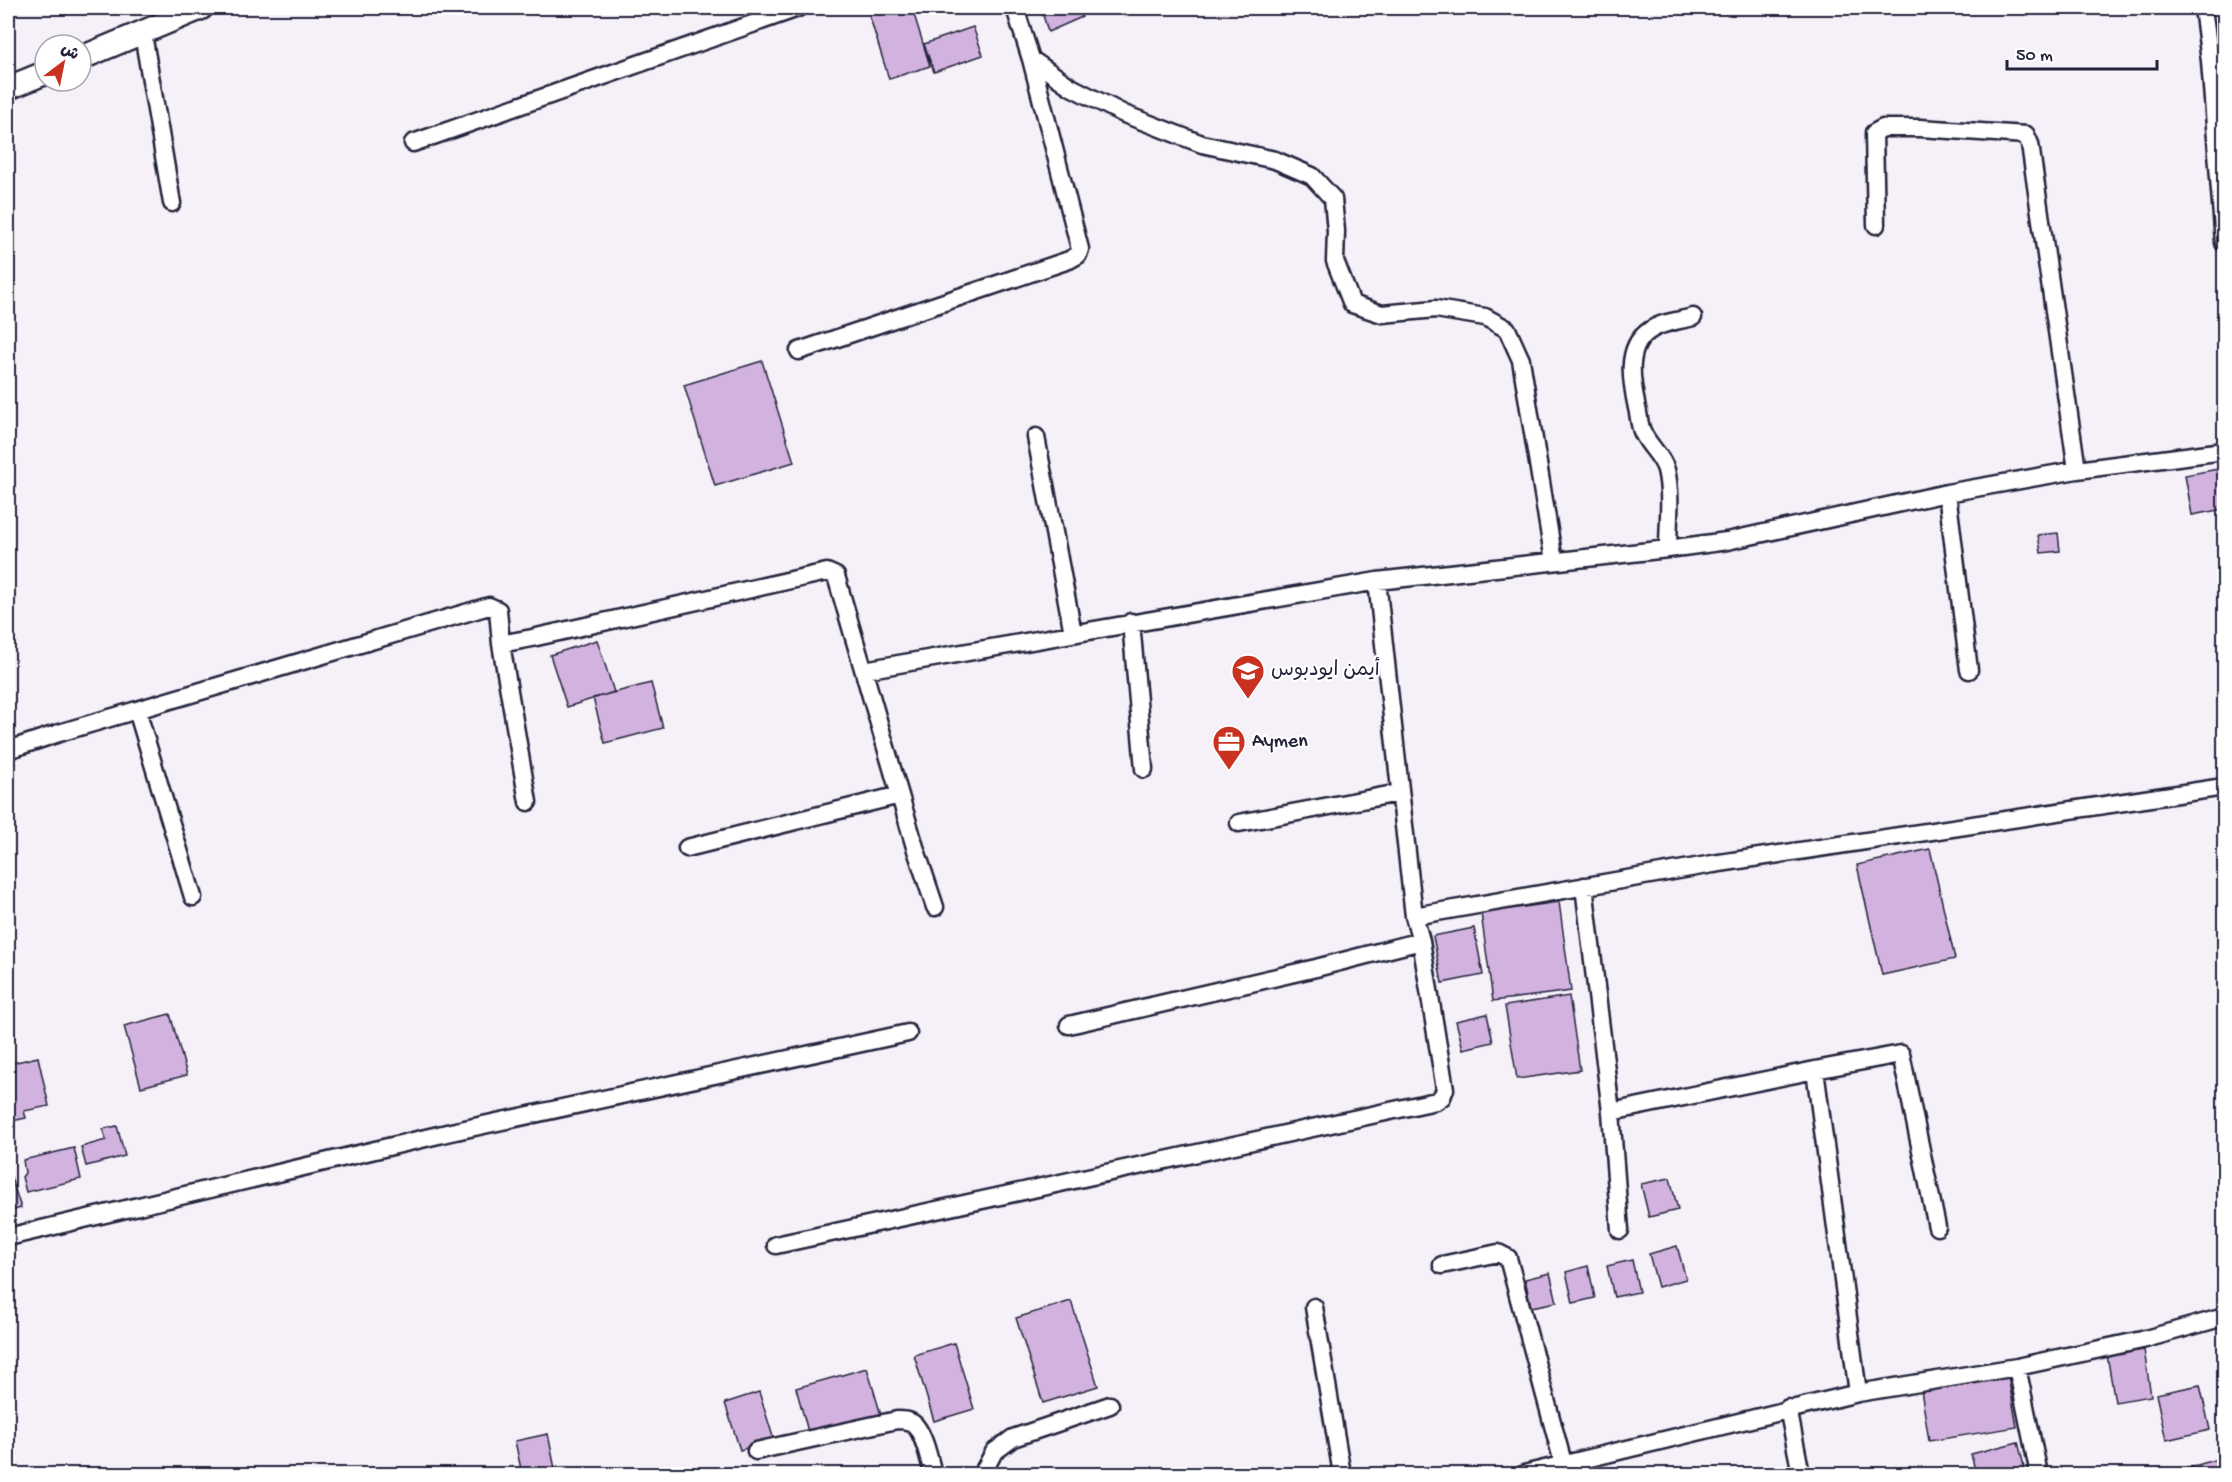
<svg xmlns="http://www.w3.org/2000/svg" width="2232" height="1482" viewBox="0 0 2232 1482" font-family="'Gochi Hand','Playpen Sans Arabic',sans-serif">
  <style>
    .building { fill: #d2b3df; stroke: #22223b; stroke-width: 1.5 }
    .lines { fill: none; stroke-linecap: round; stroke-linejoin: round }
    .street-casing { stroke: #22223b; stroke-width: 21 }
    .secondary-casing { stroke: #22223b; stroke-width: 27 }
    .street { stroke: #fff; stroke-width: 16 }
    .secondary { stroke: #fff; stroke-width: 22 }
    .labels { text-anchor: middle; dominant-baseline: central; stroke-width: 4.5; stroke-linejoin: round; paint-order: stroke }
    .poi-label { font-size: 20px; fill: #22223b; stroke: #fff; text-anchor: start }
  </style>
  <rect width="100%" height="100%" fill="#f6f0f9"/>
  <filter id="ink" filterUnits="userSpaceOnUse"><feTurbulence type="fractalNoise" baseFrequency=".0167" numOctaves="2"/><feDisplacementMap in="SourceGraphic" scale="12" xChannelSelector="R" yChannelSelector="G"/><feConvolveMatrix kernelMatrix="1 2 1 2 8 2 1 2 1" color-interpolation-filters="sRGB"/></filter>
  <g filter="url(#ink)">
    <path class="building" d="M867,8H912L930,66L889,79Z
      M1041,8H1079L1082,17L1048,32Z
      M973,27L983,55L934,72L924,44Z
      M762,361L794,462L715,486L684,385Z
      M2224,468V509L2192,515L2185,475Z
      M2058,533L2060,551L2041,553L2038,535Z
      M597,640L614,692L567,707L550,655Z
      M651,683L663,728L605,743L593,698Z
      M1930,849L1955,959L1882,975L1857,865Z
      M1559,902L1571,991L1493,1001L1481,913Z
      M1474,928L1483,975L1442,983L1433,936Z
      M1569,996L1580,1070L1517,1079L1505,1006Z
      M170,1014L187,1075L141,1087L124,1026Z
      M1487,1014L1493,1042L1463,1049L1456,1021Z
      M38,1057L49,1106L24,1111L26,1118L8,1122V1064Z
      M117,1126L125,1156L86,1166L81,1147L106,1140L103,1129Z
      M74,1148L81,1179L26,1192L22,1177L25,1173L23,1160Z
      M8,1168L21,1208L8,1212Z
      M1670,1178L1678,1210L1649,1217L1641,1184Z
      M1677,1246L1686,1279L1658,1287L1649,1254Z
      M1632,1260L1639,1292L1614,1297L1607,1266Z
      M1588,1266L1595,1298L1573,1303L1566,1272Z
      M1550,1273L1557,1302L1531,1307L1525,1279Z
      M1071,1301L1098,1386L1043,1403L1016,1318Z
      M954,1343L974,1409L934,1421L914,1355Z
      M2144,1350L2151,1396L2115,1402L2107,1355Z
      M867,1368L881,1415L809,1435L796,1388Z
      M2008,1376L2017,1427L1929,1441L1921,1390Z
      M2200,1385L2210,1430L2166,1440L2156,1394Z
      M759,1392L774,1440L740,1450L725,1403Z
      M548,1434L556,1474H522L515,1441Z
      M2018,1442L2026,1474H1976L1971,1454Z
      M2224,1457V1474H2185L2184,1469Z
      M2161,1468L2163,1474H2130Z"/>
    <g class="lines">
      <g class="street-casing">
        <path id="street" d="M1015,8L1031,59L1071,87L1124,114L1202,144L1275,160L1312,176L1333,199L1336,231L1335,261L1352,304L1382,314L1436,309L1485,317L1507,329L1521,360L1554,561
          M2203,8L2210,61L2224,243
          M143,34L172,203
          M413,143L798,8
          M1876,225L1874,133L1883,128H1920L2026,135L2030,144L2077,470
          M799,351L1069,260L1078,255L1080,249L1031,59
          M1036,437L1073,633
          M1947,493L1969,670
          M1668,549C1668,524 1672,495 1666,470C1662,455 1648,446 1642,431C1639,424 1639,415 1637,408C1632,384 1624,348 1649,331C1661,322 1679,321 1693,317
          M1131,622L1144,769
          M501,644L532,638L827,572L836,576L915,847L935,907
          M864,670L1377,581L1668,549L1727,541L1947,493L2077,470L2224,451
          M137,710L193,897
          M8,750L59,733L489,606L498,610L501,644L528,802
          M1239,823L1399,793
          M687,848L900,795
          M1584,886L1611,1112L1815,1070L1901,1054L1937,1227
          M1414,916L1713,864L2224,787
          M1069,1025L1316,968L1421,941
          M1815,1070L1858,1393
          M1611,1112L1620,1230
          M8,1237L451,1132L908,1033
          M776,1245L1436,1101L1442,1097L1445,1089L1421,941L1414,916L1377,581
          M1442,1265L1498,1253L1508,1258L1566,1474
          M1314,1307L1342,1474
          M2017,1367L2039,1474
          M1788,1408L1801,1474
          M756,1451L897,1420C903,1420 910,1420 915,1425C925,1437 929,1459 933,1474
          M982,1474L994,1452L1013,1438L1110,1405
          M1524,1474L1858,1393L2017,1367L2142,1340L2224,1317"/>
      </g>
      <g class="secondary-casing">
        <path id="secondary" d="M81,58L201,8
          M8,88L45,73"/>
      </g>
      <use href="#street" class="street"/>
      <use href="#secondary" class="secondary"/>
    </g>
  </g>
  <defs>
    <g id="school-pin" transform="scale(1.725)"><path d="M0 17L-7.5 6A9.5 9.5 0 1 1 7.5 6Z" fill="#c8321e" stroke="#fff"/><path d="M0-5L7-2L0 1L-7-2ZM-4 1L0 2.5L4 1V4Q0 6-4 4Z" fill="#fff"/></g>
    <g id="office-pin" transform="scale(1.725)"><path d="M0 17L-7.5 6A9.5 9.5 0 1 1 7.5 6Z" fill="#c8321e" stroke="#fff"/><path d="M-6-3h4V-5.5h4V-3h4V5H-6ZM-1-4.5V-3h2v-1.5ZM-6 0V1H6V0Z" fill="#fff"/></g>
  </defs>
  <g fill-rule="evenodd">
    <use href="#school-pin" x="1248" y="671"/>
    <use href="#office-pin" x="1229" y="742"/>
  </g>
  <g class="labels">
    <g class="poi-label">
      <text x="1271" y="671">أيمن ايودبوس</text>
      <text x="1252" y="742">Aymen</text>
    </g>
  </g>
  <rect width="2232" height="1482" fill="none" stroke="#fff" stroke-width="30"/>
  <rect x="15" y="15" width="2202" height="1452" fill="none" stroke="#22223b" stroke-width="2" filter="url(#ink)"/>
  <g transform="translate(63 63) rotate(32)"><circle r="28" fill="#ffffff" stroke="#a7a7b1" stroke-width="1.5"/>
  <path d="M0-4.5L10 22L0 15L-10 22Z" fill="#c8321e"/>
  <text y="-9" font-size="16" font-weight="bold" text-anchor="middle" fill="#22223b">ش</text>
  </g>
  <path d="M2007 60v9h150v-9" fill="none" stroke="#22223b" stroke-width="3"/>
  <text x="2016" y="60" font-size="18" fill="#22223b" stroke="#ffffff" stroke-width="4.5" paint-order="stroke">50 m</text>
</svg>
